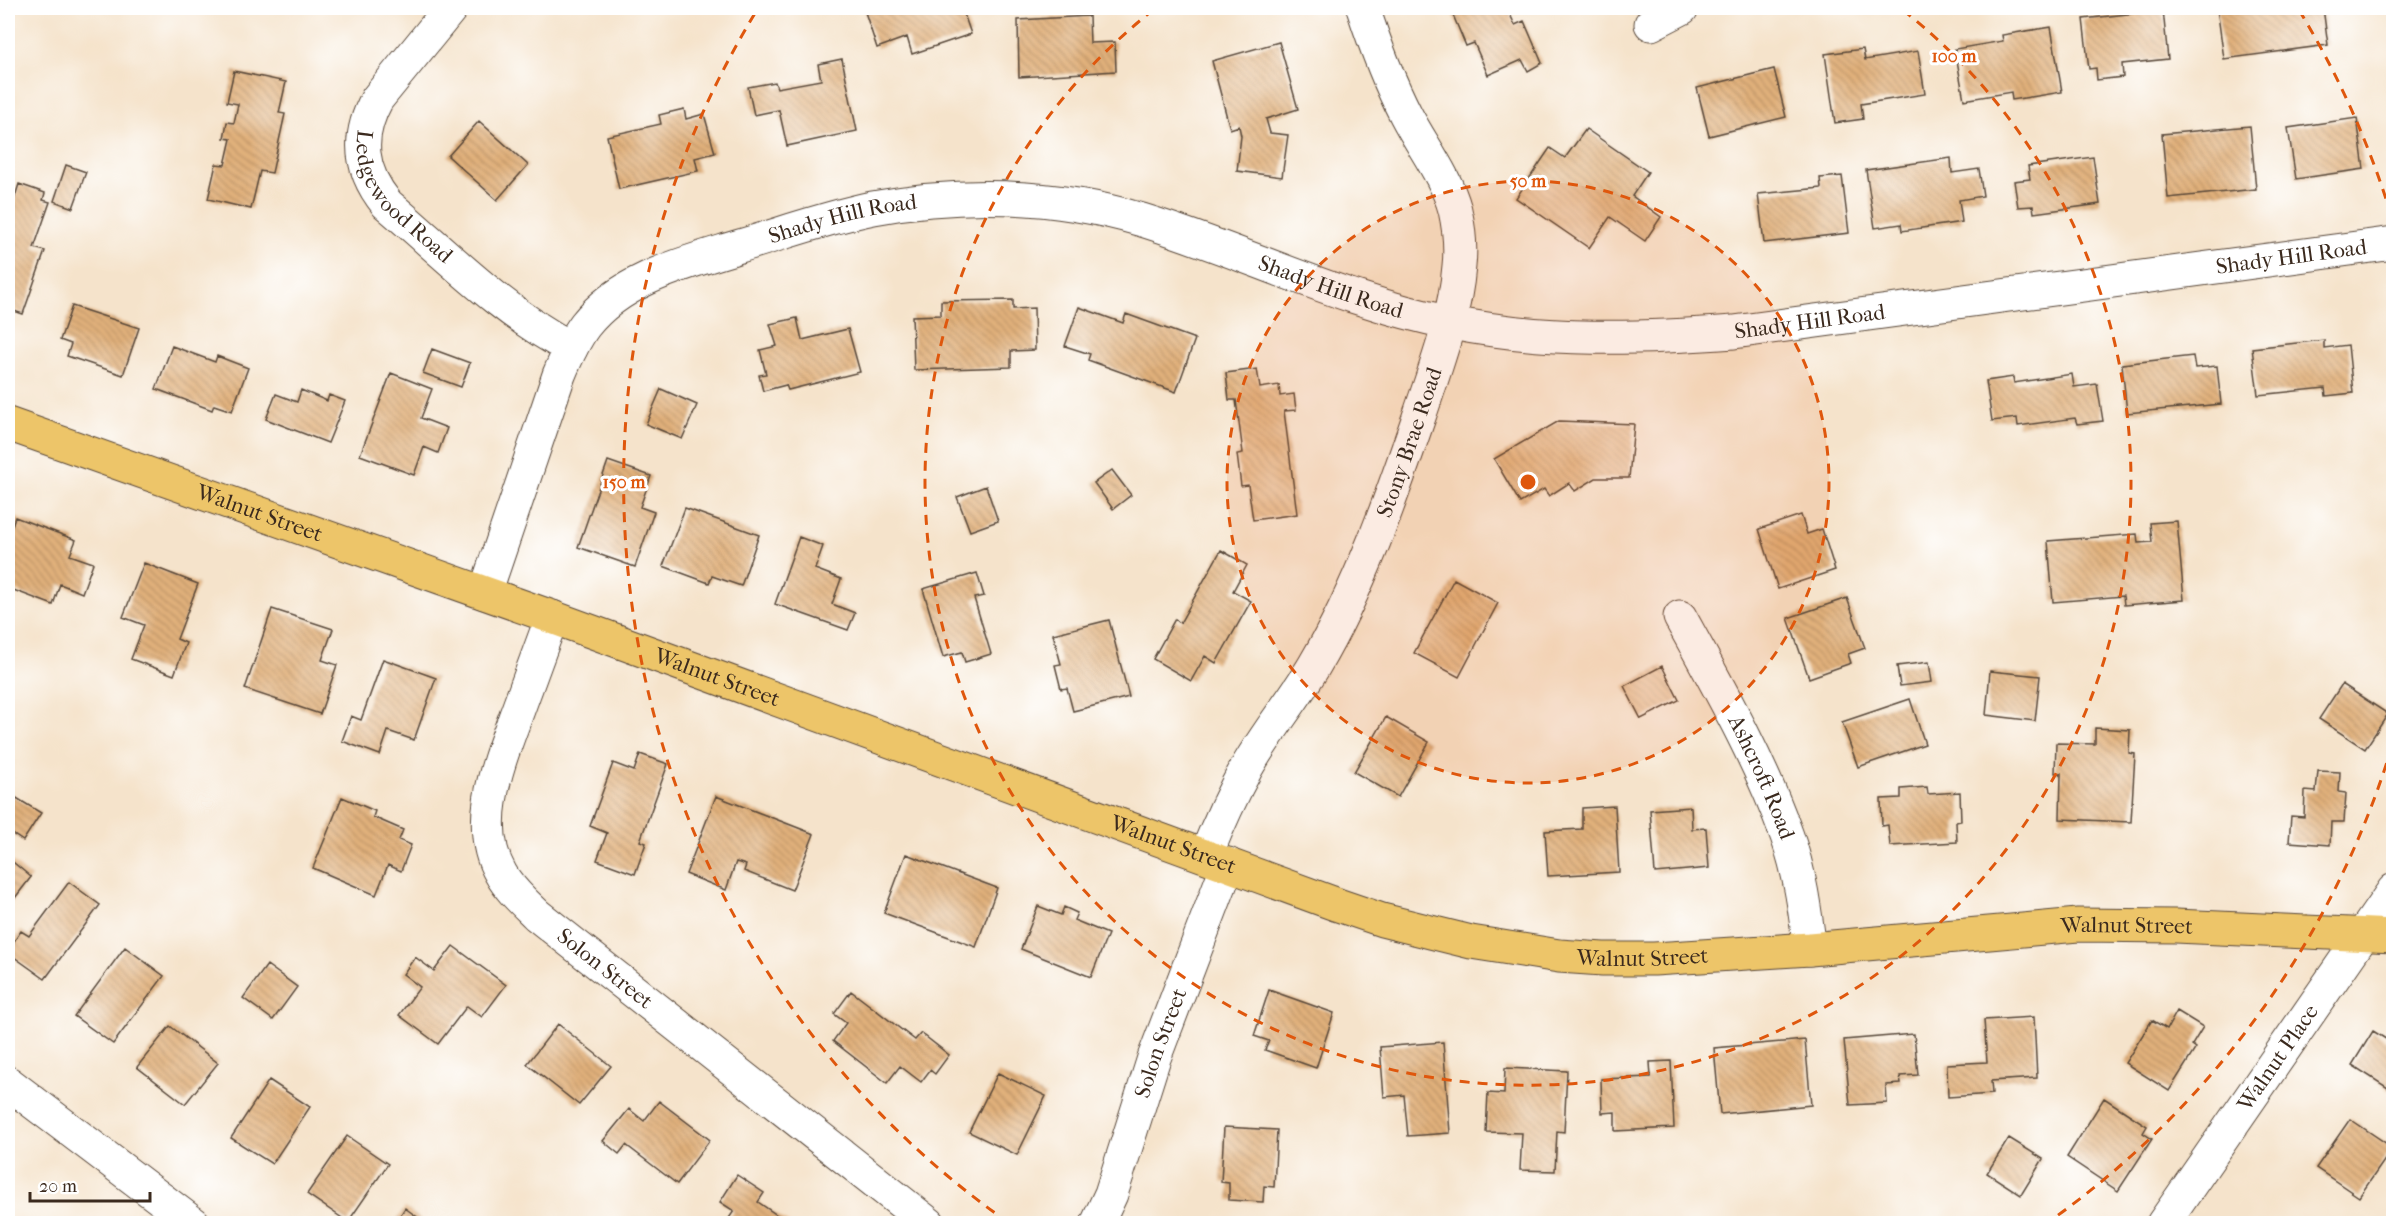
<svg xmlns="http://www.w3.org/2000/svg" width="2401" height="1231" viewBox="0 0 2401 1231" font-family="'IM FELL French Canon',serif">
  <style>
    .building { fill: url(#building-back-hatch) }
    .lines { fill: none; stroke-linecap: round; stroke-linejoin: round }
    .minor-casing { stroke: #574638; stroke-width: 35 }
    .major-casing { stroke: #574638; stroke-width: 35 }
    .minor { stroke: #fff; stroke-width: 33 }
    .major { stroke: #edc569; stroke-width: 33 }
    .ring { fill: none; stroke: #df570d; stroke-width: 3; stroke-dasharray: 10 8 }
    .labels { text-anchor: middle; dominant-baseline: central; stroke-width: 6; stroke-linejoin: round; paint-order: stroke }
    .street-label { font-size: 22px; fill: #3b2a1e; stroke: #fff }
    .centre { fill: #df570d; stroke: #fff; stroke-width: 3 }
    .ring-label { font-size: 18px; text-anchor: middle; font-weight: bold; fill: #df570d; stroke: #fff; stroke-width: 6; stroke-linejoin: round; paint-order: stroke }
  </style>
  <defs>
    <pattern id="building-back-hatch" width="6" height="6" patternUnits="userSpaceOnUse" patternTransform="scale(1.5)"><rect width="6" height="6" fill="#e1b17b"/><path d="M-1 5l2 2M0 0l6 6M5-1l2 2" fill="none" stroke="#b89064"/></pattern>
  </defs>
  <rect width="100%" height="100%" fill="#fff"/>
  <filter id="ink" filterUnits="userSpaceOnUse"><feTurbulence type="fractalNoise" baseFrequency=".0167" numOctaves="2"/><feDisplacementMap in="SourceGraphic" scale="12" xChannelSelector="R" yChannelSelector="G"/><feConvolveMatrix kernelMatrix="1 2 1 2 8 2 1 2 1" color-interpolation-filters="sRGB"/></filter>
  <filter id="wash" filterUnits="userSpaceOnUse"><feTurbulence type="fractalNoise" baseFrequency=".008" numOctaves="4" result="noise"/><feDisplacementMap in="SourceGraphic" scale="24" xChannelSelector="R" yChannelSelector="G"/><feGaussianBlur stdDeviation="1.35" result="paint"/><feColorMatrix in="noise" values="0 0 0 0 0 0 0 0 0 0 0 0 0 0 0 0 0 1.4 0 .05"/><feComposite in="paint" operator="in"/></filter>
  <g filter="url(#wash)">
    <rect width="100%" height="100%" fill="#f5e3cb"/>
    <g id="blocks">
      <path class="building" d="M869,8H962L971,34L912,54L907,37L877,48L864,9Z
        M1450,8H1507L1515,25L1524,21L1542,63L1528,71L1522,60L1488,75L1474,43L1466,46Z
        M2217,8H2323L2328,45L2224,59Z
        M2163,10L2168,59L2122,64L2123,77L2097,80L2096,68L2089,69L2083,19Z
        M1089,16L1090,43L1115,42L1116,71L1019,77L1018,20Z
        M2051,27L2062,92L2012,100L2011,92L1964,100L1955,49L2003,41L2002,35Z
        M1279,42L1298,109L1266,119L1270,133L1288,135L1282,177L1237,171L1241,136L1239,126L1230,129L1212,61Z
        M1863,49L1865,60L1918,51L1925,94L1861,104L1863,119L1835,123L1825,54Z
        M842,59L857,131L787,146L779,110L754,115L748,87L775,82L777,88L821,80L818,64Z
        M1774,69L1786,117L1709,136L1697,88Z
        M234,71L286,82L279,113L285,114L272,173L260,171L251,209L208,199L216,164L225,165L231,139L224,138L227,122L234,123L238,104L227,102Z
        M684,109L686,119L704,114L715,153L695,158L698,171L619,189L607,136L661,124L659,115Z
        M2357,118L2364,169L2296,179L2288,128Z
        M479,121L528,165L497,200L448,156Z
        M2250,126L2256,189L2168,198L2162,134Z
        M1586,129L1648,172L1632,196L1661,217L1645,241L1610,217L1589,248L1516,198L1550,148L1565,158Z
        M2093,157L2100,204L2034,213L2033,206L2018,207L2014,181L2030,179L2028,166Z
        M1951,158L1952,173L1979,169L1983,196L1959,200L1962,222L1902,231L1901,224L1875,228L1866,170Z
        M66,165L86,172L73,208L54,201Z
        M1842,176L1849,233L1764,243L1758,194L1821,188L1820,178Z
        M19,184L45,193L43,200L50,202L34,248L45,251L23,314L8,309V219Z
        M1013,300V309L1034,308L1035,350L1011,351V367L914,370L912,316L941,315V301Z
        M72,306L139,328L123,375L67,356L71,344L60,340Z
        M1079,307L1123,323L1126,314L1195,339L1176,392L1088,360L1090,354L1065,346Z
        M797,318L802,340L848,329L860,372L788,390L786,385L763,391L759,375L766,374L760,350L777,346L770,324Z
        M2324,340V348L2348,345L2353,393L2326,396L2325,388L2258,395L2252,348Z
        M172,346L215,362L217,356L248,368L232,411L214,405L212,410L156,389Z
        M432,349L470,363L461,387L423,373Z
        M2193,356L2195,368L2217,366L2221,404L2127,413L2122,364Z
        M1257,369L1260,388L1279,385L1280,396L1294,394L1296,410L1284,411L1297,514L1253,520L1248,485L1241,486L1237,454L1243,453L1236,400H1229L1226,373Z
        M391,373L432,389L421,418L447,428L438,453L424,447L414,475L360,455Z
        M2072,374L2074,387L2097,384L2103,421L2077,424L2075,418L2018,426L2017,418L1992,421L1986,381L2013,377L2014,383Z
        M661,389L697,405L682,439L646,424Z
        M301,390L327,401L329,395L345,401L328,443L266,419L276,394L297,402Z
        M1559,421L1634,424L1629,478H1596L1575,491L1569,483L1549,496L1544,489L1520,503L1494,459Z
        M608,461L651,476L640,507L654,512L635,567L578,547Z
        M1112,470L1131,495L1113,509L1094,483Z
        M986,486L998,521L970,531L957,497Z
        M685,508L759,535L741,586L712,576L709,583L663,566Z
        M1801,515L1807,534L1822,529L1835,570L1778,589L1759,529Z
        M15,517L76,540L70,555L93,563L82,593L60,584L53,605L8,588V537Z
        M2177,521L2184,600L2124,605L2123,596L2053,602L2048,541L2137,534L2138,543L2152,542L2150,523Z
        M799,537L823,546L815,569L841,579L832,604L855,613L848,630L775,604Z
        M1221,550L1247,565L1233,591L1251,601L1216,663L1205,656L1191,681L1153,659L1175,619L1180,623Z
        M144,563L198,584L177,639L186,643L174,675L131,659L144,625L123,617Z
        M977,573L984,596L974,598L991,654L965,662L962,652L943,657L923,589Z
        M1454,579L1498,603L1459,677L1414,653Z
        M1847,598L1865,648L1848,654L1851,663L1809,678L1788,618Z
        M272,609L333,629L322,660L337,665L320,714L245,689Z
        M1109,620L1129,697L1073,711L1067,688L1061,689L1055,665L1061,664L1053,634Z
        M383,659L436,678L414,740L388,731L380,755L342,741L351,716L361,720Z
        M1929,662L1932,682L1900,686L1897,666Z
        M1662,666L1679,700L1641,719L1624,686Z
        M1990,671L2040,676L2035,721L1986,715Z
        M2342,684L2388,714L2365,749L2319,719Z
        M1910,699L1925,744L1858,767L1842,722Z
        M1386,717L1429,742L1398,797L1354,772Z
        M2095,728L2130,730L2129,753L2135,754L2131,822L2060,819L2061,773H2055L2056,743L2095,744Z
        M640,754L668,764L640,841L646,843L635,874L597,860L607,833L590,826L613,763L634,771Z
        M2318,771L2340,772L2339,792L2346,793L2344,822H2331L2330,845L2289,842L2291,816L2304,817L2305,791L2316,792Z
        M1927,787L1928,794L1960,792L1961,821L1956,822L1957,842L1890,846L1888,825L1882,826L1881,799L1901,798V789Z
        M10,794L41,813L23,841L8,831V798Z
        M716,796L814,834L792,890L744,871L746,865L736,862L726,890L686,874Z
        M342,797L375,811L373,817L403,830L399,840L411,845L401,871L388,865L376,895L313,868Z
        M1615,806L1619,872L1548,876L1545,831L1582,829V808Z
        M1691,807L1692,829L1706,828L1709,868L1655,873L1650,810Z
        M906,854L997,888L976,947L884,913Z
        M8,858L31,877L8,907Z
        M69,882L100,905L45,979L14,957L10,962L8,960V950L21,931L29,936Z
        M1038,906L1061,915L1064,907L1077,913L1074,920L1108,934L1091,977L1021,949Z
        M453,946L506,985L482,1017L467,1006L438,1044L399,1015L420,987L403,974L415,957L434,971Z
        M125,947L164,976L113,1044L74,1016Z
        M267,965L297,987L273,1020L243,998Z
        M1269,990L1334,1013L1316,1068L1265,1050L1269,1041L1254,1036Z
        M851,991L915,1040L921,1033L949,1055L935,1074L930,1070L921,1082L900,1066L887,1083L833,1041L846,1023L834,1014Z
        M2177,1011L2203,1027L2192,1045L2196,1048L2169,1091L2125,1063L2152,1020L2167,1029Z
        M2034,1017L2037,1078L1991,1081L1992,1094L1948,1097L1947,1064L1987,1062L1984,1020Z
        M558,1024L611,1066L579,1105L527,1064Z
        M170,1026L218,1063L185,1104L137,1067Z
        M2373,1031L2394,1044V1086L2391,1090L2352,1065Z
        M1914,1034L1918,1075L1900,1076L1901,1084L1886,1085L1887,1103L1850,1105L1844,1040Z
        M1805,1040L1811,1105L1720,1114L1714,1048Z
        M1443,1042L1450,1133L1408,1136L1404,1095L1384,1097L1380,1047Z
        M1671,1061L1674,1128L1615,1131V1112L1602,1113L1601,1079L1651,1077L1650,1062Z
        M1505,1068L1567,1071L1564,1132L1557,1131L1555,1171L1520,1170L1522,1133L1486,1132L1488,1093L1504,1094Z
        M998,1073L1046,1096L1017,1155L969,1132Z
        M269,1080L310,1107L272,1164L231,1138Z
        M2104,1098L2147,1126L2143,1133L2152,1139L2118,1191L2067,1157Z
        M659,1101L710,1140L677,1184L626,1145L619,1154L603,1141L629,1109L644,1121Z
        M2350,1119L2393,1148L2359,1197L2316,1168Z
        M1224,1127L1277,1130L1274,1187L1264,1186L1263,1202L1229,1200V1183L1221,1182Z
        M347,1136L388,1164L348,1222L307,1194Z
        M2009,1138L2043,1159L2021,1195L1987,1173Z
        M737,1175L764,1193L758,1202L790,1224H725L734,1211L720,1202Z
        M405,1208L427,1224H394Z"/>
    </g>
  </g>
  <g filter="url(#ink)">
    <use href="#blocks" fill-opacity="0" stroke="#574638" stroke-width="1.5"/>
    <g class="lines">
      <g class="minor-casing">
        <g id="minor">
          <path id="s1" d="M451,8L377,99C356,137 360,171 387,204C446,254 502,312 571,348"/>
          <path d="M1651,24L1682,8"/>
          <path id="s2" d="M485,593L559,375C566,358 574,340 585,325C622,278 686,263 740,246C784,233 828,217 873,208C962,192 1055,194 1142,220C1246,252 1344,302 1452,323C1546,342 1640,339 1734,332L2394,243"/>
          <path id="s3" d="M552,617C541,647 530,677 519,707C501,757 471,823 501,874C510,890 524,902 537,915L929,1224"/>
          <path id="s4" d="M1680,617C1719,688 1760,760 1787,836C1800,872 1805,911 1810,949"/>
          <path id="s5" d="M1206,855C1218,825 1231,796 1247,767C1267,732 1293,701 1314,666C1360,588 1391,499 1420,414C1436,366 1455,316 1459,266C1461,248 1459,228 1455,210C1446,176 1422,146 1406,115C1388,80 1375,45 1363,8"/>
          <path d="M8,1083L194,1224"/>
          <path id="s6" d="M1097,1224L1111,1194L1154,1058L1228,864"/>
          <path id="s7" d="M2163,1224L2394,890"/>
        </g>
      </g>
      <g class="major-casing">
        <g id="major">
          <path id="s8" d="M8,424L552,617L1338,905L1382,920L1471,942L1559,956L1603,959H1654L1810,949L2078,925L2176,926L2394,936"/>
        </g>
      </g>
      <use href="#minor" class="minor"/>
      <use href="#major" class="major"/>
    </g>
  </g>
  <circle cx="1528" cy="482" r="301" fill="#df570d" fill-opacity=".12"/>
  <g class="ring">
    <circle cx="1528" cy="482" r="301"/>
    <path d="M1903 10A603 603 0 1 1 1153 10"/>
    <path d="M2392 746A904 904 0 0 1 2047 1223M1009 1223A904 904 0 0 1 757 10M2299 10A904 904 0 0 1 2392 218"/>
  </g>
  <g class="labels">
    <g class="street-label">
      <text stroke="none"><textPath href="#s1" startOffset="232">Ledgewood Road</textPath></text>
      <text stroke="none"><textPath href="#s2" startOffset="570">Shady Hill Road</textPath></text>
      <text stroke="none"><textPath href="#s2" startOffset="2046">Shady Hill Road</textPath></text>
      <text stroke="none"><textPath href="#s2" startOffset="1074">Shady Hill Road</textPath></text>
      <text stroke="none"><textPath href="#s2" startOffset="1560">Shady Hill Road</textPath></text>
      <text stroke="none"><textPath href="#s5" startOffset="462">Stony Brae Road</textPath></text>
      <text stroke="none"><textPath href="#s8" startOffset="267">Walnut Street</textPath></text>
      <text stroke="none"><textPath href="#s8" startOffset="753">Walnut Street</textPath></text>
      <text stroke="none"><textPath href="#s4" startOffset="180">Ashcroft Road</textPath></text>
      <text stroke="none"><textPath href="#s8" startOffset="1239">Walnut Street</textPath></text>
      <text stroke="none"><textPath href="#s8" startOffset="2211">Walnut Street</textPath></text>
      <text stroke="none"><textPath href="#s8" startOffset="1725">Walnut Street</textPath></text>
      <text stroke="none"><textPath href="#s3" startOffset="411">Solon Street</textPath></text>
      <text stroke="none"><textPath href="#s6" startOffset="192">Solon Street</textPath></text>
      <text stroke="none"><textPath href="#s7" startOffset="202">Walnut Place</textPath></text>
    </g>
  </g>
  <circle cx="1528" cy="482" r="9" class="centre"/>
  <g class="ring-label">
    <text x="1954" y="62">100 m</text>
    <text x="1528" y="187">50 m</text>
    <text x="624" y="488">150 m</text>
  </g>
  <rect width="2401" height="1231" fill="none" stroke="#fff" stroke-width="30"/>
  <path d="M30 1192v9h120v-9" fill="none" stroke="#3b2a1e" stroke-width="3"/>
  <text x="39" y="1192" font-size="18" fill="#3b2a1e" stroke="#ffffff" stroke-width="4.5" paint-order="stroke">20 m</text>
</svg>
